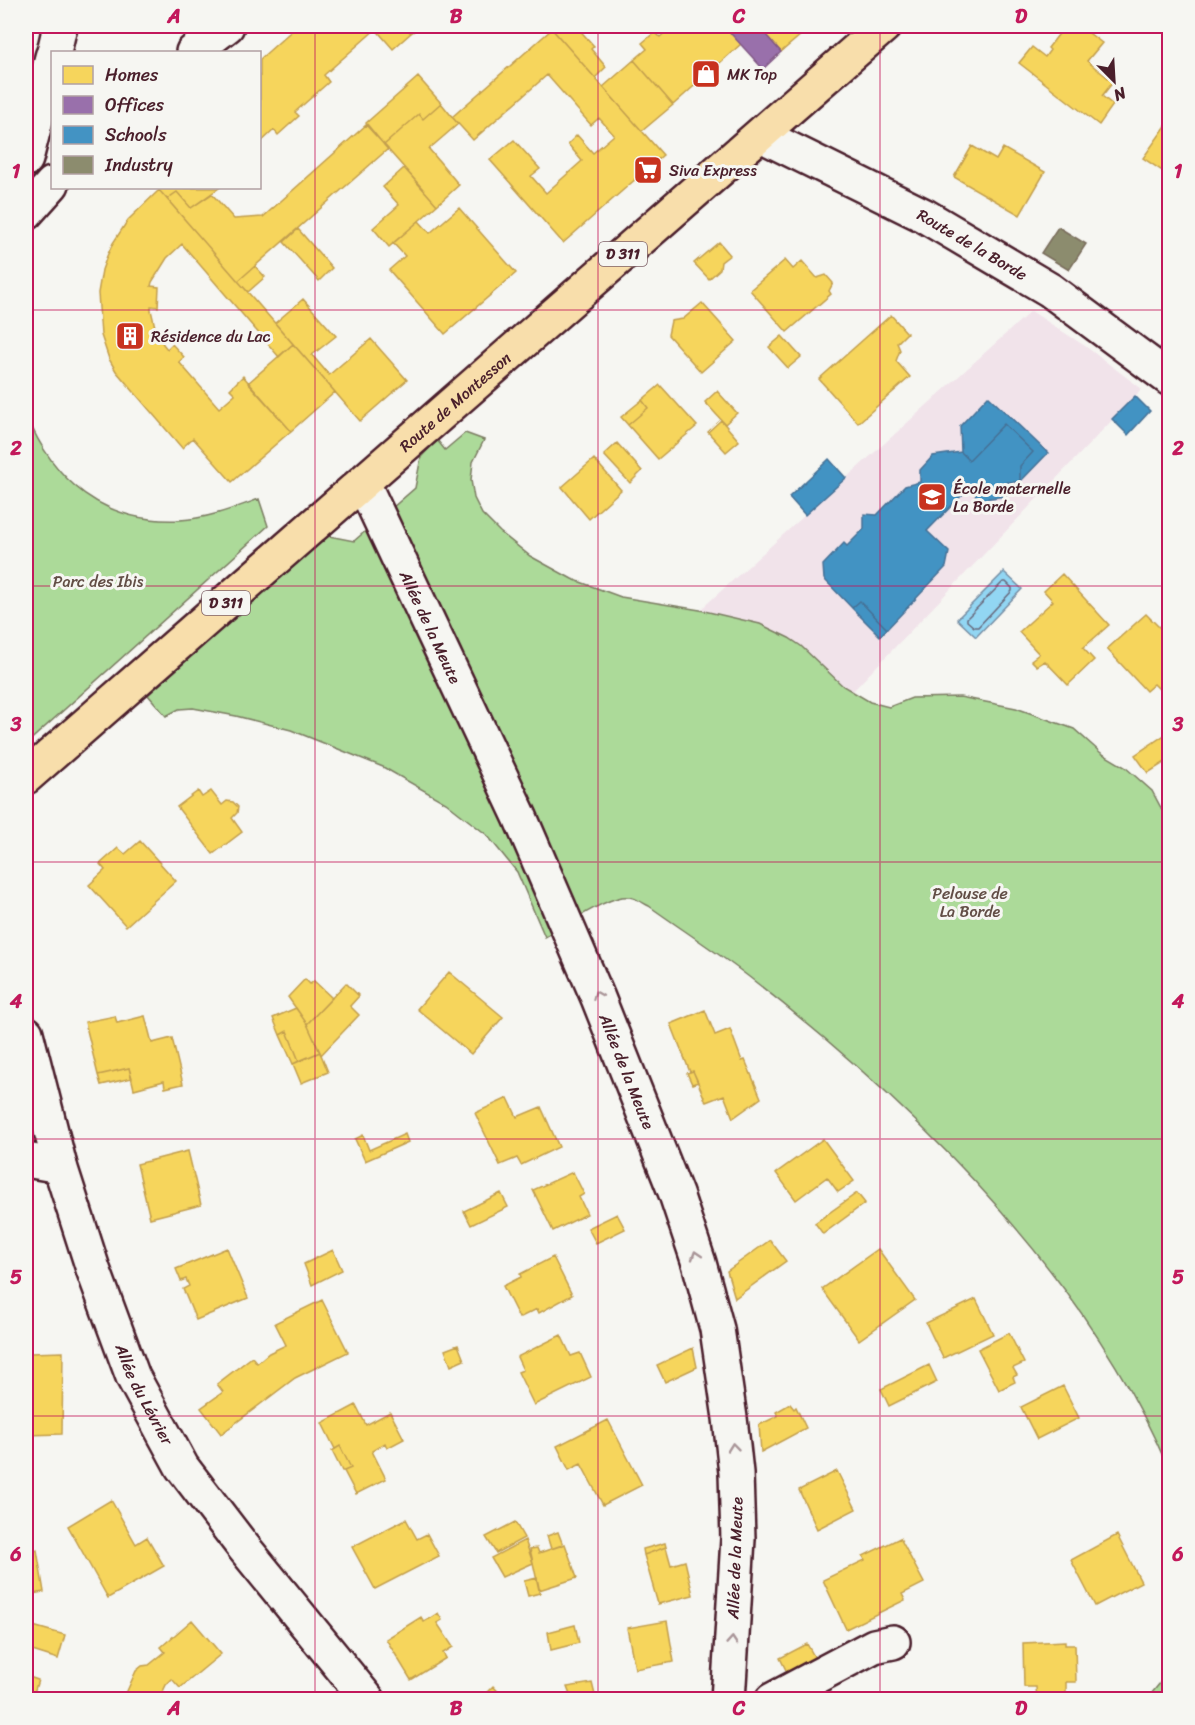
<svg xmlns="http://www.w3.org/2000/svg" width="1195" height="1725" viewBox="0 0 1195 1725" font-family="Sriracha,sans-serif">
  <style>
    .built { fill: #f1e3ea }
    .green { fill: #acda99; stroke: #7b7c62; stroke-width: 1.5 }
    .water { fill: #92d6f3; stroke: #758da3; stroke-width: 1.5 }
    .homes { fill: #f6d55c; stroke: #c29e4d; stroke-width: 1.5 }
    .offices { fill: #9970ab; stroke: #815885; stroke-width: 1.5 }
    .schools { fill: #4393c3; stroke: #457095; stroke-width: 1.5 }
    .industry { fill: #8c8c6e; stroke: #786b5a; stroke-width: 1.5 }
    .lines { fill: none; stroke-linecap: round; stroke-linejoin: round }
    .shore { stroke: #67687b; stroke-width: 1.5 }
    .minor-casing { stroke: #4a1f2b; stroke-width: 38 }
    .major-casing { stroke: #4a1f2b; stroke-width: 38 }
    .minor { stroke: #f6f6f2; stroke-width: 33 }
    .major { stroke: #f8deab; stroke-width: 33 }
    .oneway { stroke: #a99598 }
    .grid { fill: none; stroke: #c2185b; stroke-width: 1.5; stroke-opacity: 0.55 }
    .labels { text-anchor: middle; dominant-baseline: central; stroke-width: 6; stroke-linejoin: round; paint-order: stroke }
    .shield { fill: #f6f6f2; stroke: #7e6067; stroke-width: 1.5 }
    .shield-label { font-size: 15px; font-weight: bold; fill: #4a1f2b }
    .poi-label { font-size: 16px; fill: #4a1f2b; stroke: #f6f6f2; text-anchor: start }
    .street-label { font-size: 16px; fill: #4a1f2b; stroke: #f6f6f2 }
    .park-label { font-size: 16px; fill: #624e46; stroke: #f6f6f2 }
    .neatline { fill: none; stroke: #c2185b; stroke-width: 2 }
    .grid-label { font-size: 20px; text-anchor: middle; font-weight: bold; fill: #c2185b }
  </style>
  <rect width="100%" height="100%" fill="#f6f6f2"/>
  <filter id="ink" filterUnits="userSpaceOnUse"><feTurbulence type="fractalNoise" baseFrequency=".0167" numOctaves="2"/><feDisplacementMap in="SourceGraphic" scale="12" xChannelSelector="R" yChannelSelector="G"/><feConvolveMatrix kernelMatrix="1 2 1 2 8 2 1 2 1" color-interpolation-filters="sRGB"/></filter>
  <g filter="url(#ink)">
    <path class="built" d="M1031,311L1085,346L1142,389L852,692L834,678L801,646L778,632L743,619L700,610Z"/>
    <path class="green" d="M26,414C53,481 104,524 180,520C207,519 234,508 259,499L268,526L26,744Z
      M465,433L484,440L473,462L471,480L474,498L482,514L500,532L530,556L572,579L621,597L700,610L760,624L789,638L801,646L843,686L870,702L889,707L912,698L960,697L1016,708L1074,729L1101,753L1125,767L1152,791L1169,823V1470C1086,1274 918,1109 753,980C720,954 684,931 649,906C641,902 632,895 622,897C600,901 565,926 545,937L517,872L487,835L446,803L383,767L291,730L236,716L193,708L179,709L166,716L148,695L313,547L329,536L354,541L415,488L421,457L437,440L445,450Z
      M1169,1663V1699H1147L1160,1683Z"/>
    <path class="water" d="M1004,572L1022,589L976,637L957,619Z"/>
    <path class="homes" d="M297,26H373L376,29L324,75L329,82L295,112L299,116L278,135L274,130L260,143V59Z
      M373,26H404L411,33L393,49Z
      M404,26H421L411,33Z
      M556,26H576L594,46L591,49L606,67L595,78L552,29Z
      M672,26H724L741,44L673,105L634,60L647,49L642,43L655,32L660,37Z
      M758,26H793L801,35L781,52Z
      M1065,26H1084L1086,28L1085,30L1102,43L1087,61L1113,82L1102,96L1113,105L1099,125L1019,63L1032,47L1045,57L1050,50L1048,48Z
      M552,29L663,155L563,243L490,160L514,140L540,169L531,176L546,193L582,161L568,144L577,135L593,153L614,135L599,118L591,125L547,75L473,140L452,117Z
      M634,60L673,105L642,131L603,87Z
      M418,77L441,103L423,119L419,114L384,145L366,123Z
      M441,103L458,124L429,149L459,185L437,205L384,145L419,114L423,119Z
      M1170,120V176L1143,158Z
      M366,125L388,149L238,281L167,199L177,192L191,208L212,194L234,219L263,217Z
      M972,146L996,160L1003,148L1045,172L1020,215L954,177Z
      M404,168L437,205L389,247L373,228L399,205L383,187Z
      M162,188H219L191,208L177,192L167,199L159,190Z
      M159,190L293,344L279,357L182,244L167,258L152,282L151,286L159,287L158,307L151,306V310L155,327L163,344L167,349L172,344L184,357L179,362L219,408L235,394L230,389L243,376L291,431L232,482L193,438L182,448L116,371L109,359L101,335L98,293L102,270L107,256L113,243L128,220Z
      M459,208L516,273L445,334L389,270L405,256L393,243L419,221L430,233Z
      M298,229L332,268L319,281L284,242Z
      M719,242L730,255L721,262L720,269L709,279L694,263Z
      M785,260L793,269L802,261L817,278L826,275L833,283L829,291L831,294L787,332L750,290Z
      M255,266L265,277L248,292L238,281Z
      M303,299L336,336L312,355L329,375L371,339L407,380L360,421L275,323Z
      M702,303L736,341L701,372L668,335L671,321L683,319Z
      M891,315L907,333L897,343L900,350L896,361L910,377L858,423L819,379Z
      M782,336L801,357L788,368L769,347Z
      M293,344L335,392L291,431L248,383Z
      M660,385L697,426L658,459L628,425L648,408L642,400Z
      M717,391L737,413L725,424L705,402Z
      M642,400L648,408L628,425L621,417Z
      M721,420L739,441L726,452L708,432Z
      M617,443L642,471L630,483L604,455Z
      M594,459L621,490L589,519L562,487Z
      M1062,574L1109,625L1083,648L1094,660L1068,685L1045,661L1037,666L1031,660L1039,654L1019,632L1053,601L1044,591Z
      M1146,614L1170,638V682L1160,690L1154,684L1146,691L1107,649Z
      M1166,734L1170,739V759L1148,773L1135,755Z
      M198,791L202,797L211,791L222,805L227,801L233,802L238,807L237,813L232,818L242,832L213,854L177,807Z
      M140,841L176,881L126,926L89,885L105,870L100,864L118,848L125,854Z
      M449,972L503,1017L471,1054L417,1009Z
      M305,979L310,984L314,981L332,998L307,1024L288,997Z
      M346,983L359,996L350,1006L359,1015L321,1055L307,1024Z
      M296,1008L307,1024L320,1052L299,1061L287,1031L280,1035L273,1018Z
      M705,1010L715,1035L730,1029L742,1061L745,1060L761,1098L733,1118L724,1095L706,1102L693,1071L690,1072L671,1024Z
      M115,1016L117,1023L145,1016L152,1043L172,1038L183,1084L165,1088L164,1081L134,1089L129,1068L98,1075L85,1022Z
      M287,1031L299,1061L293,1064L280,1035Z
      M320,1052L328,1072L301,1083L293,1064Z
      M129,1068L132,1078L101,1085L98,1075Z
      M693,1071L698,1082L692,1084L687,1073Z
      M508,1098L517,1117L541,1107L559,1147L521,1165L517,1158L500,1165L475,1113Z
      M405,1134L408,1142L365,1161L355,1139L363,1135L369,1150Z
      M823,1139L854,1181L838,1192L827,1177L796,1200L776,1173Z
      M188,1151L201,1205L150,1218L137,1164Z
      M573,1172L584,1194L579,1197L587,1214L553,1231L533,1190Z
      M501,1193L508,1207L471,1225L464,1211Z
      M857,1193L865,1203L823,1234L815,1223Z
      M617,1214L625,1229L596,1243L588,1228Z
      M770,1240L786,1261L735,1298L727,1271Z
      M227,1248L248,1298L196,1320L183,1289L189,1286L186,1279L181,1281L176,1269Z
      M878,1249L915,1300L859,1340L822,1289Z
      M333,1250L342,1270L312,1285L304,1264Z
      M553,1257L572,1295L539,1313L537,1309L519,1318L503,1286L521,1277L520,1274Z
      M976,1299L993,1334L943,1358L926,1323Z
      M322,1300L348,1352L295,1378L221,1434L201,1408L223,1392L217,1384L252,1357L257,1363L269,1353L286,1345L275,1323Z
      M1009,1333L1024,1363L1013,1368L1017,1375L1013,1377L1015,1382L999,1390L978,1349Z
      M561,1335L571,1356L580,1353L591,1377L534,1405L518,1372L523,1370L517,1357Z
      M458,1345L464,1360L451,1366L445,1350Z
      M26,1347H30V1353L63,1352L62,1434L26,1435Z
      M693,1348L697,1367L665,1382L657,1365Z
      M929,1365L937,1382L889,1406L881,1389Z
      M1063,1386L1079,1418L1037,1439L1021,1407Z
      M790,1404L794,1409L796,1407L806,1428L761,1452L759,1425L778,1416L776,1412Z
      M356,1405L366,1425L390,1412L404,1439L387,1448L385,1443L372,1451L386,1479L356,1494L344,1471L351,1468L340,1446L335,1449L322,1423Z
      M608,1420L642,1485L603,1505L581,1464L569,1470L557,1446Z
      M340,1446L351,1468L344,1471H342L332,1451Z
      M837,1471L856,1509L817,1529L799,1490Z
      M111,1500L136,1544L147,1537L164,1566L108,1598L68,1526Z
      M406,1519L417,1539L427,1534L439,1556L375,1589L352,1547Z
      M515,1522L524,1538L496,1553L486,1537Z
      M558,1532L563,1545L551,1549L547,1536Z
      M1117,1535L1141,1582L1095,1606L1071,1560Z
      M900,1538L924,1583L902,1594L905,1600L846,1629L823,1580L865,1560L863,1556Z
      M525,1540L533,1563L502,1577L491,1558Z
      M665,1543L666,1547L644,1555L643,1549Z
      M565,1544L577,1578L539,1590L530,1549L537,1548L539,1553Z
      M666,1547L671,1565L685,1561L693,1595L658,1604L644,1555Z
      M37,1550L44,1592L26,1595V1552Z
      M537,1578L540,1593L528,1596L524,1581Z
      M438,1613L442,1620L437,1623L453,1647L443,1653L446,1658L411,1680L386,1639L421,1617L424,1622Z
      M192,1620L221,1654L180,1688L172,1679L166,1685L159,1700H123L136,1671L142,1666L149,1665L165,1652L161,1647Z
      M667,1621L674,1662L635,1669L627,1628Z
      M575,1625L579,1643L551,1650L548,1632Z
      M33,1626L65,1635L58,1659L26,1649Z
      M1065,1641V1645H1075L1076,1682H1066V1700H1037L1036,1687H1024L1023,1643Z
      M807,1644L816,1660L788,1674L780,1658Z
      M26,1676L38,1680L33,1696L43,1700H26Z
      M592,1683L596,1699L572,1700L567,1687Z
      M493,1686L506,1700H488L484,1695Z"/>
    <path class="offices" d="M724,26H758L781,52L763,69Z"/>
    <path class="schools" d="M988,396L1048,453L1020,482V466L1033,452L1004,424L969,460L961,452L960,426Z
      M1135,396L1150,411L1128,435L1112,419Z
      M1004,424L1033,452L1020,466V482H1007L1006,496L976,500L975,489H968L927,531L949,552L946,567L887,629L860,601L852,608L824,579L823,565L844,543L847,546L864,529V514L877,515L905,486L920,482V470L933,456L961,452L969,460Z
      M829,459L846,478L805,515L789,497Z
      M860,601L887,629L880,636L852,608Z"/>
    <path class="industry" d="M1058,227L1086,244L1069,270L1041,253Z"/>
    <g class="lines">
      <path class="shore" d="M1003,582H1006L1012,588V591L978,627H974L967,621V618Z"/>
      <g class="minor-casing">
        <g id="minor">
          <path d="M54,52L60,26"/>
          <path d="M193,52L227,26"/>
          <path id="s1" d="M761,135L925,216L1050,290L1170,379"/>
          <path d="M26,159L52,57"/>
          <path d="M26,213L52,184"/>
          <path id="s2" d="M363,483L520,817L598,998L676,1194L699,1263L717,1329L730,1418L736,1473L738,1539L728,1700"/>
          <path id="s3" d="M26,1033L60,1166L93,1269L133,1377L182,1467L241,1544L368,1700"/>
          <path d="M26,1160L60,1166"/>
          <path d="M772,1700L874,1646L893,1642"/>
        </g>
      </g>
      <g class="major-casing">
        <g id="major">
          <path id="s4" d="M26,777L884,26"/>
        </g>
      </g>
      <use href="#minor" class="minor"/>
      <use href="#major" class="major"/>
    </g>
    <defs><path id="oneway-chevron" d="M-2-3.5L2.5 0L-2 3.5" fill="none" stroke-width="1.6" stroke-linecap="round" stroke-linejoin="round" transform="scale(1.5)"/></defs>
    <g class="oneway">
      <use href="#oneway-chevron" transform="translate(597 995) rotate(-113)"/>
      <use href="#oneway-chevron" transform="translate(696 1255) rotate(-108)"/>
      <use href="#oneway-chevron" transform="translate(733 1447) rotate(-96)"/>
      <use href="#oneway-chevron" transform="translate(732 1641) rotate(-86)"/>
    </g>
  </g>
  <path class="grid" d="M315,26V1700M598,26V1700M880,26V1700M26,310H1170M26,586H1170M26,862H1170M26,1139H1170M26,1416H1170"/>
  <defs>
    <g id="shop-square" transform="scale(1.5)"><rect x="-9" y="-9" width="18" height="18" rx="4" fill="#c8321e" stroke="#f6f6f2"/><path d="M-5-2.5h2.3a2.7 3.5 0 0 1 5.4 0H5L5.5 6h-11ZM-1.5-2.5h3a1.5 2.3 0 0 0-3 0Z" fill="#fff"/></g>
    <g id="supermarket-square" transform="scale(1.5)"><rect x="-9" y="-9" width="18" height="18" rx="4" fill="#c8321e" stroke="#f6f6f2"/><path d="M-6-5.5h2.5l.6 2H6L4.5 2H-2.5L-4.4-4H-6ZM-1.5 3.2a1.3 1.3 0 1 0 .1 0ZM3 3.2a1.3 1.3 0 1 0 .1 0Z" fill="#fff"/></g>
    <g id="building-square" transform="scale(1.5)"><rect x="-9" y="-9" width="18" height="18" rx="4" fill="#c8321e" stroke="#f6f6f2"/><path d="M-4-6H4V6H1V3H-1V6H-4ZM-2.5-4.3h1.7v1.8h-1.7ZM.8-4.3h1.7v1.8H.8ZM-2.5-1h1.7V.8h-1.7ZM.8-1h1.7V.8H.8Z" fill="#fff"/></g>
    <g id="school-square" transform="scale(1.5)"><rect x="-9" y="-9" width="18" height="18" rx="4" fill="#c8321e" stroke="#f6f6f2"/><path d="M0-5L7-2L0 1L-7-2ZM-4 1L0 2.5L4 1V4Q0 6-4 4Z" fill="#fff"/></g>
  </defs>
  <g fill-rule="evenodd">
    <use href="#shop-square" x="706" y="74"/>
    <use href="#supermarket-square" x="648" y="170"/>
    <use href="#building-square" x="130" y="336"/>
    <use href="#school-square" x="932" y="497"/>
  </g>
  <g class="labels">
    <g class="shield">
      <rect x="599" y="242" width="48" height="24" rx="4.5"/>
      <rect x="202" y="591" width="48" height="24" rx="4.5"/>
    </g>
    <g class="shield-label">
      <text x="623" y="254">D 311</text>
      <text x="226" y="603">D 311</text>
    </g>
    <g class="poi-label">
      <text x="727" y="74">MK Top</text>
      <text x="669" y="170">Siva Express</text>
      <text x="151" y="336">Résidence du Lac</text>
      <text x="953" y="488">École maternelle<tspan x="953" dy="18">La Borde</tspan></text>
    </g>
    <g class="street-label">
      <text stroke="none"><textPath href="#s1" startOffset="238">Route de la Borde</textPath></text>
      <text stroke="none"><textPath href="#s4" startOffset="570">Route de Montesson</textPath></text>
      <text stroke="none"><textPath href="#s2" startOffset="159">Allée de la Meute</textPath></text>
      <text stroke="none"><textPath href="#s2" startOffset="645">Allée de la Meute</textPath></text>
      <text stroke="none"><textPath href="#s3" startOffset="381">Allée du Lévrier</textPath></text>
      <text transform="translate(735 1558) rotate(-88)">Allée de la Meute</text>
    </g>
    <g class="park-label">
      <text x="98" y="581">Parc des Ibis</text>
      <text x="970" y="893">Pelouse de<tspan x="970" dy="18">La Borde</tspan></text>
    </g>
  </g>
  <rect width="1195" height="1725" fill="none" stroke="#f6f6f2" stroke-width="66"/>
  <rect x="51" y="51" width="210" height="138" fill="#f6f6f2" stroke="#b1a0a2" stroke-width="1.5"/>
  <rect x="63" y="66" width="30" height="18" fill="#f6d55c" stroke="#b1a0a2" stroke-width="1.5"/>
  <text x="105" y="81" font-size="18" fill="#4a1f2b">Homes</text>
  <rect x="63" y="96" width="30" height="18" fill="#9970ab" stroke="#b1a0a2" stroke-width="1.5"/>
  <text x="105" y="111" font-size="18" fill="#4a1f2b">Offices</text>
  <rect x="63" y="126" width="30" height="18" fill="#4393c3" stroke="#b1a0a2" stroke-width="1.5"/>
  <text x="105" y="141" font-size="18" fill="#4a1f2b">Schools</text>
  <rect x="63" y="156" width="30" height="18" fill="#8c8c6e" stroke="#b1a0a2" stroke-width="1.5"/>
  <text x="105" y="171" font-size="18" fill="#4a1f2b">Industry</text>
  <g transform="translate(1114 81) rotate(156)" stroke="#f6f6f2" stroke-width="4.5" paint-order="stroke">
  <path d="M0-4.5L10 22L0 15L-10 22Z" fill="#4a1f2b"/>
  <text y="-9" font-size="16" font-weight="bold" text-anchor="middle" fill="#4a1f2b">N</text>
  </g>
  <rect x="33" y="33" width="1129" height="1659" class="neatline"/>
  <g class="grid-label">
    <text x="174" y="23">A</text>
    <text x="456" y="23">B</text>
    <text x="739" y="23">C</text>
    <text x="1021" y="23">D</text>
    <text x="16" y="178">1</text>
    <text x="1178" y="178">1</text>
    <text x="16" y="455">2</text>
    <text x="1178" y="455">2</text>
    <text x="16" y="731">3</text>
    <text x="1178" y="731">3</text>
    <text x="16" y="1008">4</text>
    <text x="1178" y="1008">4</text>
    <text x="16" y="1284">5</text>
    <text x="1178" y="1284">5</text>
    <text x="16" y="1561">6</text>
    <text x="1178" y="1561">6</text>
    <text x="174" y="1715">A</text>
    <text x="456" y="1715">B</text>
    <text x="739" y="1715">C</text>
    <text x="1021" y="1715">D</text>
  </g>
</svg>
